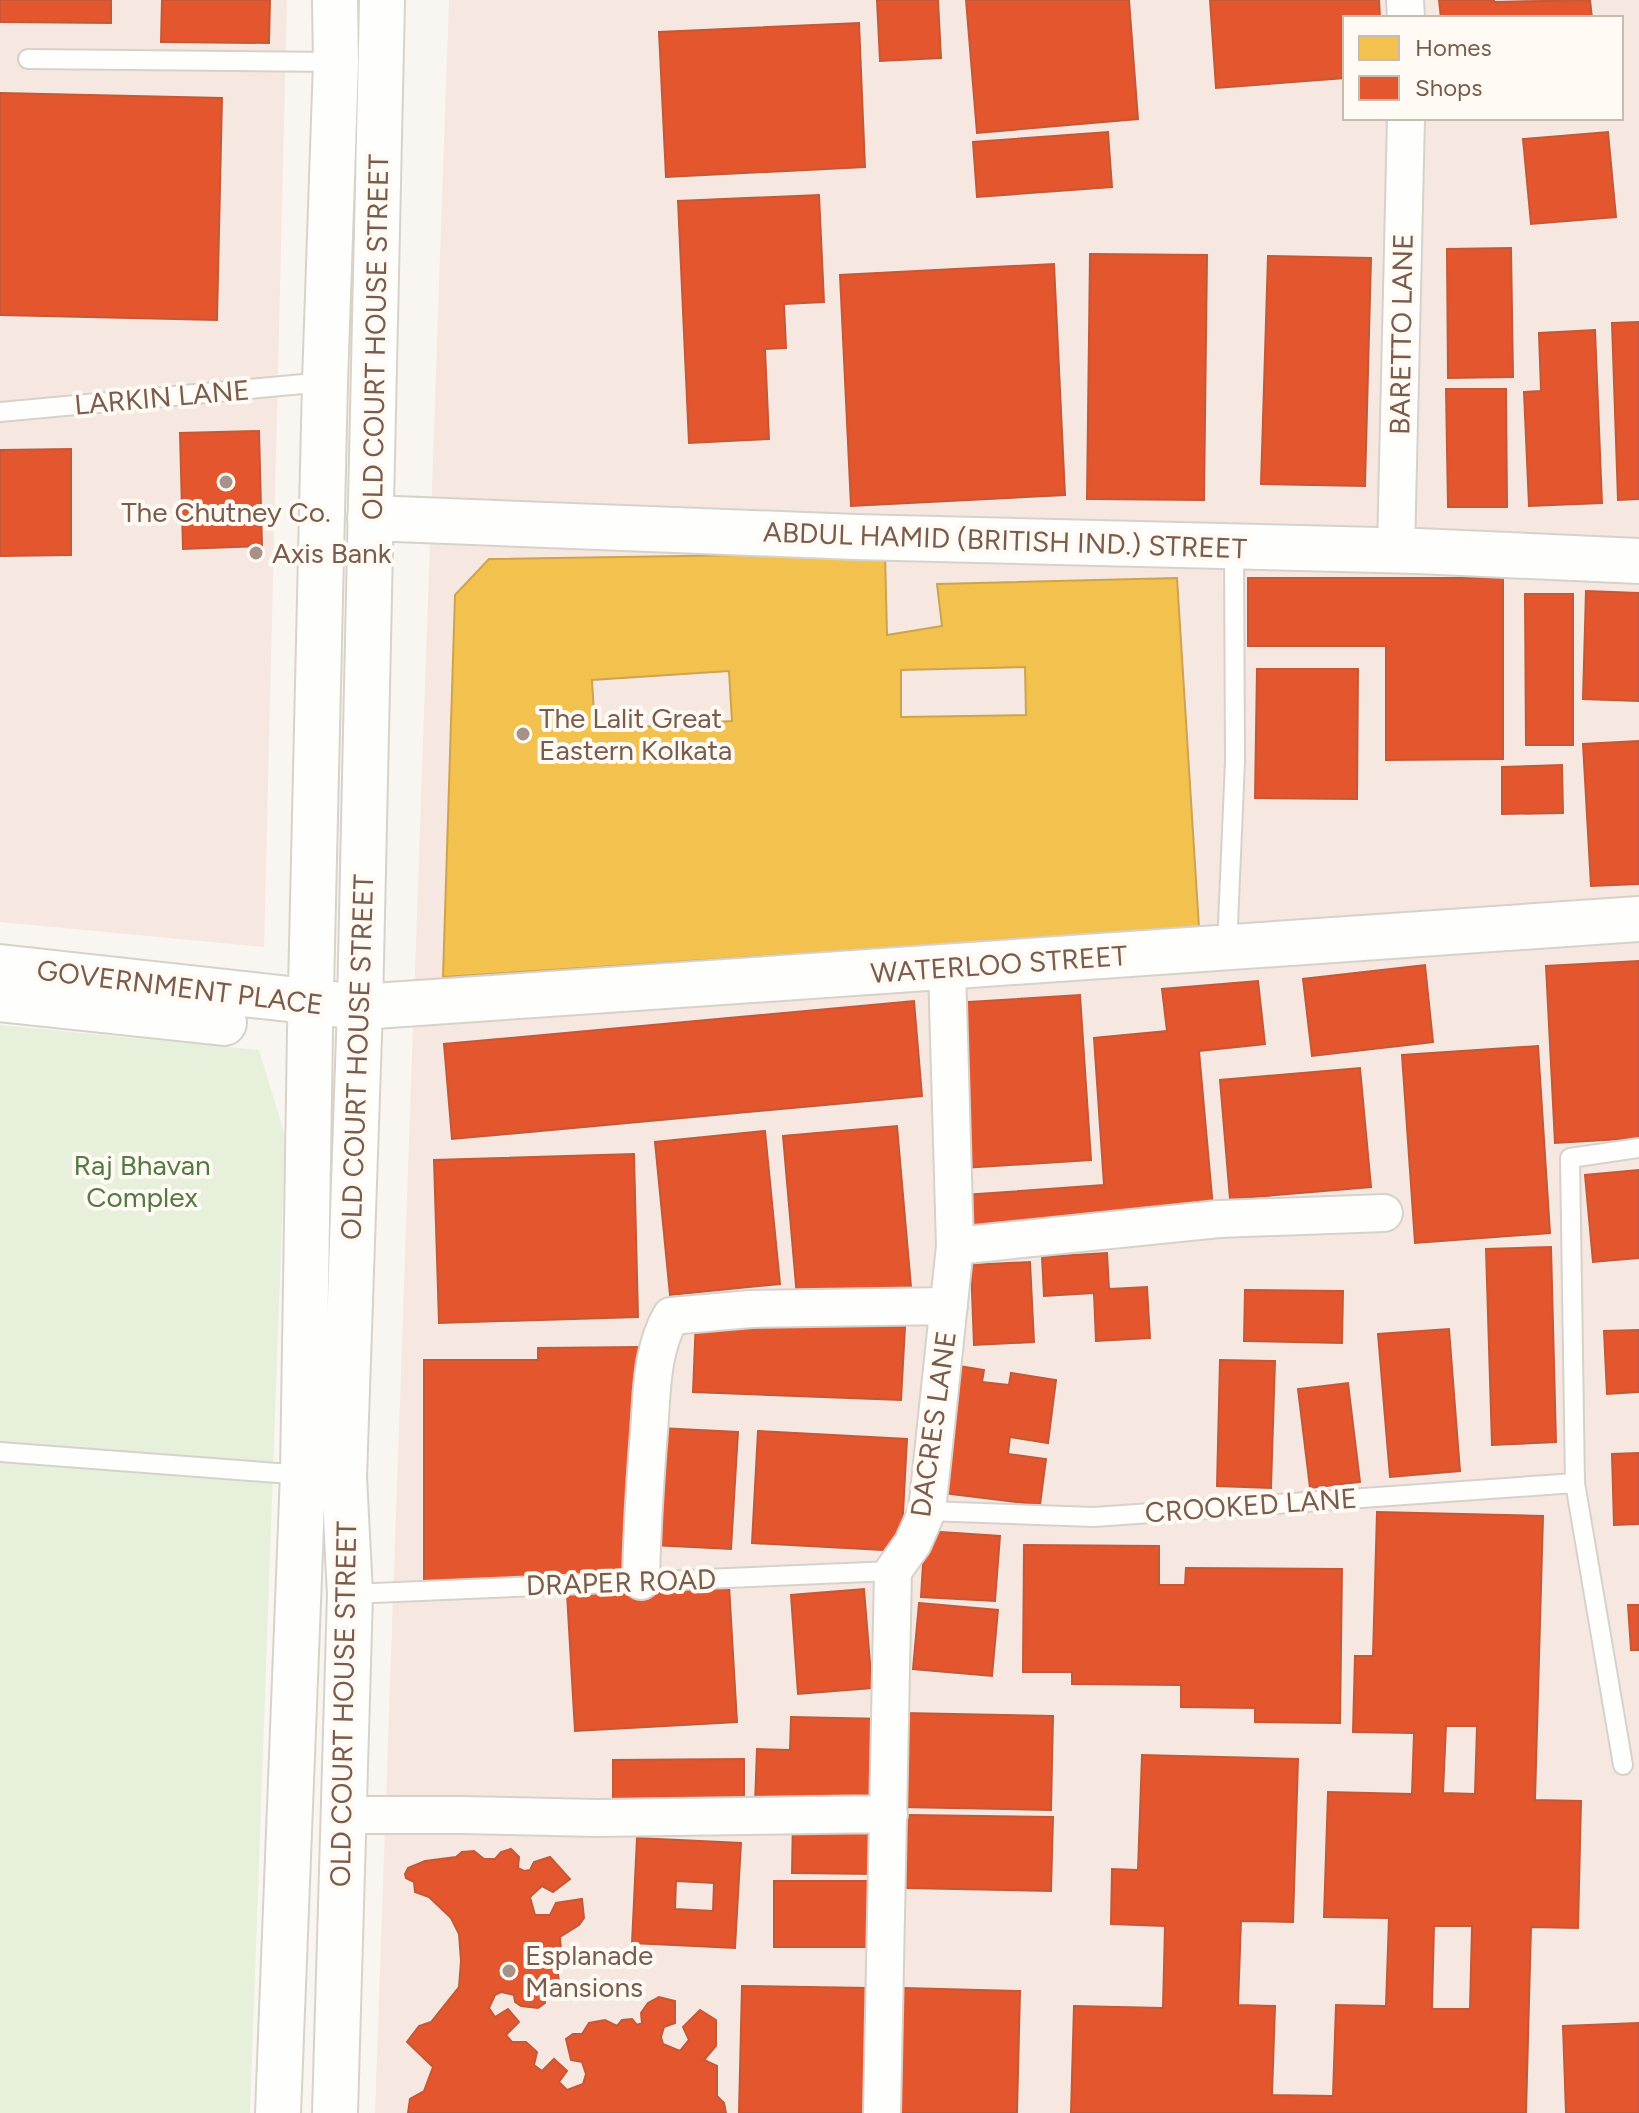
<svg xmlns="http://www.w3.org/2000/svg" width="1639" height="2113" viewBox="0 0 1639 2113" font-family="Figtree,sans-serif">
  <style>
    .commercial { fill: #f6e8e1; fill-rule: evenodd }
    .green { fill: #e7f0db }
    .homes { fill: #f2c14e; stroke: #cea34e; stroke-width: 2; fill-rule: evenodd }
    .shops { fill: #e4572e; stroke: #c45837; stroke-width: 2; fill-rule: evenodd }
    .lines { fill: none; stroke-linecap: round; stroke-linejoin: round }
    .service-casing { stroke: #d7d1cb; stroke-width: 22 }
    .minor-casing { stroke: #d7d1cb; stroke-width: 40 }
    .tertiary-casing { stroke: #d7d1cb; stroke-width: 48 }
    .secondary-casing { stroke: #d9d2cb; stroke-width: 48 }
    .service { stroke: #fefefd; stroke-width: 18 }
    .minor { stroke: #fefefd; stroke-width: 36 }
    .tertiary { stroke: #fefefd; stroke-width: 44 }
    .secondary { stroke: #fefefd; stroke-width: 44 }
    .poi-dot { fill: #a69286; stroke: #fffaf3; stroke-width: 3 }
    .labels { text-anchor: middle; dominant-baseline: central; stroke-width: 8; stroke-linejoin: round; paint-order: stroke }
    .street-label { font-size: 28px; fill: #7a5c4d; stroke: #fffaf3 }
    .poi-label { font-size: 28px; fill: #7a5c4d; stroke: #fffaf3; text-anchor: start }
    .park-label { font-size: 28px; fill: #537a41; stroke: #fffaf3 }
  </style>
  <rect width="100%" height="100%" fill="#f9f5f0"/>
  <path class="commercial" d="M0,0H287L264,947L0,922Z
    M449,0H1639V2113H375ZM1345,18H1621V118H1345Z"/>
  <path class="green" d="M0,1025L259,1050L285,1136L250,2113H0Z"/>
  <path class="homes" d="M885,553L887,635L942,626L937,584L1177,578L1199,928L443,977L455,595L489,559ZM1025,667L1026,715L901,717V670ZM729,671L732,721L595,730L592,680Z"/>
  <path class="shops" d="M0,0H111V23L0,22Z
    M162,0H270L269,43L161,42Z
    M877,0H938L941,58L880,61Z
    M966,0H1129L1138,119L977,133Z
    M1210,0H1379L1380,18H1345V78L1216,88Z
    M1439,0H1494V2L1590,0L1592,18H1441Z
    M859,23L865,167L666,177L659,32Z
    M0,93L222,98L217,320L0,315Z
    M1108,132L1112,187L977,197L973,142Z
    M1608,132L1616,217L1531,224L1523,139Z
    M819,195L824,302L784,304L786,348L765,349L769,439L689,443L678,201Z
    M1511,248L1513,377L1448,378L1447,249Z
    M1090,254L1207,255L1204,500L1087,499Z
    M1268,256L1371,258L1365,486L1261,484Z
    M1054,264L1065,495L851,506L840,275Z
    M1639,322V499L1618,500L1612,323Z
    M1595,330L1602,503L1529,506L1524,392L1541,391L1539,333Z
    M1446,389H1506L1507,507H1448Z
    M259,431L262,546L183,549L180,433Z
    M71,449V555L0,556V450Z
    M1248,578H1503V759L1386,760V646H1248Z
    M1586,591L1639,593V701L1583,699Z
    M1525,594H1573V745H1526Z
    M1257,669H1358L1357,799L1255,798Z
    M1639,741V884L1591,886L1583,744Z
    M1562,765L1563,813L1502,814V767Z
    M1639,961V1138L1555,1143L1546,966Z
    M1425,965L1433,1042L1312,1056L1303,979Z
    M1258,981L1265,1044L1199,1051L1213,1208L966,1227L964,1195L1104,1185L1094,1038L1167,1031L1162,989Z
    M1080,995L1091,1160L963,1168L953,1003Z
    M914,1001L922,1096L452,1139L444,1044Z
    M1538,1046L1550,1233L1415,1243L1402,1055Z
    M1360,1068L1371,1187L1230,1199L1220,1080Z
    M897,1126L911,1287L797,1297L783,1136Z
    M765,1131L780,1284L670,1295L655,1142Z
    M634,1154L638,1317L439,1323L434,1160Z
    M1639,1170V1258L1593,1262L1585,1175Z
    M1551,1247L1556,1442L1492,1445L1486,1249Z
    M1107,1253L1109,1289L1147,1287L1150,1338L1096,1341L1094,1293L1044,1296L1042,1257Z
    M1030,1262L1034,1342L974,1345L971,1265Z
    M1245,1290L1343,1291L1342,1343L1244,1341Z
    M696,1318L905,1327L901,1400L693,1392Z
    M1449,1329L1460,1471L1390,1477L1378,1334Z
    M1639,1330V1392L1607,1394L1604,1331Z
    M641,1347L632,1573L424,1583V1360H538V1348Z
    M1220,1360L1275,1361L1271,1488L1217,1486Z
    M959,1366L984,1370L982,1382L1009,1385L1011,1373L1056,1380L1048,1443L1010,1437L1008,1454L1046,1459L1040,1505L942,1493Z
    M1348,1383L1360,1482L1310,1488L1298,1389Z
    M659,1428L738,1432L731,1549L652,1545Z
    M758,1431L907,1439L901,1551L752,1543Z
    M1639,1453V1524L1614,1525L1612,1454Z
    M1377,1512L1543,1516L1535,1800L1581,1801L1578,1928L1531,1927L1526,2113H1071L1074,2006L1163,2008L1165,1926L1111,1924L1112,1869L1138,1870L1142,1755L1298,1759L1293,1922L1241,1921L1238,2005L1275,2006L1272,2095L1333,2096L1336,2005L1386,2006L1389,1918L1324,1917L1328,1792L1412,1794L1414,1733L1353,1732L1355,1656H1373ZM1446,1726H1477L1475,1794L1443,1793ZM1434,1926H1472L1470,2009H1432Z
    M925,1531L1000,1536L995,1601L921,1597Z
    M1024,1545L1159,1546V1585H1185L1186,1568L1342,1569L1340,1723L1255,1722V1708L1181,1707V1685L1072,1684V1672H1023Z
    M729,1585L737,1722L575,1731L567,1594Z
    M864,1589L872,1688L798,1694L791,1595Z
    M919,1603L998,1610L992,1676L913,1669Z
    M1628,1605H1639V1650H1631Z
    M902,1713L1053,1716L1051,1810L900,1807Z
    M791,1717L886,1719L883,1807L755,1804L757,1749L790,1750Z
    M744,1759V1797L613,1798V1760Z
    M908,1815L1053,1817L1051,1891L906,1888Z
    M793,1817L878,1818L877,1874L792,1873Z
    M637,1838L741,1843L735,1948L632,1943ZM676,1881L714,1883L713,1911L675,1909Z
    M511,1849L519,1857L518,1868L524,1871L530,1870L534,1862L550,1857L570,1879L553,1892L542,1886L530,1897L535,1915H550L556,1903L582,1899L584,1918L579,1925L560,1937L561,1950L556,1961L559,1981L544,1994L545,2003L538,2008L521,2006L515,2002L514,1995L501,1992L495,1995L489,2008L495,2017L508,2009L519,2022L506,2035L512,2042H526L537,2052L534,2065L542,2071L554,2059L567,2071L559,2082L567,2090L583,2084L586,2074L582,2062L571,2060L566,2039L573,2034H582L589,2023L605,2020L617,2026L622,2020L632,2019L637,2025L642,2023L641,2013L648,2003L659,1997L675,2001V2023L664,2027L661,2037L663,2044L680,2051L689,2040L683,2027L700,2010L716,2020V2046L704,2060L717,2066V2096L724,2103L726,2113H408L410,2099L424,2091L433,2067L407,2042L419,2026L431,2022L459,1987L461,1961L459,1934L451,1918L429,1897L415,1892L414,1882L406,1878L405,1874L408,1868L425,1861L456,1857L462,1852L474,1851L484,1859H495L501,1852Z
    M774,1881H879V1947H774Z
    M742,1986L868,1988L865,2113H739Z
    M903,1988L1020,1991L1017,2113H900Z
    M1639,2023V2113H1566L1563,2026Z"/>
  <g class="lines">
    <g class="service-casing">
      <path id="service" d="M28,59L337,62
        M0,412L325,382
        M1227,948L1235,761L1234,547
        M0,1452L304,1475
        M927,1511L1094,1517L1575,1483
        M350,1594L893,1571
        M1623,1765L1575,1483L1570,1158L1639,1148"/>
    </g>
    <g class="minor-casing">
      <path id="minor" d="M1405,0L1406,18
        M1396,551L1406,118
        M955,1246L1219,1219L1384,1213
        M641,1581C642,1531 645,1482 649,1432C652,1393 651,1351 671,1316L751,1309L949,1306
        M343,1815H463L597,1818L889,1814
        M882,2113L893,1571L913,1543L927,1511L955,1246L947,968"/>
    </g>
    <g class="tertiary-casing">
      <path id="tertiary" d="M370,518L856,537L1418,551L1639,561
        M0,967L360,1007L1639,919
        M0,999L224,1023"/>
    </g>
    <g class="secondary-casing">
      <path id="secondary" d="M278,2113L303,1474L310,1032L325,382L336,62L335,0
        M335,2113L350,1594L344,1477L360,1007L382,0"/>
    </g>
    <use href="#service" class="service"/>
    <use href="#minor" class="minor"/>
    <use href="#tertiary" class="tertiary"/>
    <use href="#secondary" class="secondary"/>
  </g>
  <g class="poi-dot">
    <circle cx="226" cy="482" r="8"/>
    <circle cx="256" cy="553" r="8"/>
    <circle cx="523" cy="734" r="8"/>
    <circle cx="509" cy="1971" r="8"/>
  </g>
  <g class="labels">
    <g class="street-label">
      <text transform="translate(1401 334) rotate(-89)">BARETTO LANE</text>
      <text transform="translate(375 337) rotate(-89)">OLD COURT HOUSE STREET</text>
      <text transform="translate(162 397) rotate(-5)">LARKIN LANE</text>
      <text transform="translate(1005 540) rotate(2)">ABDUL HAMID (BRITISH IND.) STREET</text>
      <text transform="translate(999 964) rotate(-4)">WATERLOO STREET</text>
      <text transform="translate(180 987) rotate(7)">GOVERNMENT PLACE</text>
      <text transform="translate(357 1057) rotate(-88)">OLD COURT HOUSE STREET</text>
      <text transform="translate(933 1424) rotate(-82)">DACRES LANE</text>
      <text transform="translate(1251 1505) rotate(-4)">CROOKED LANE</text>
      <text transform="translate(621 1582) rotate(-2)">DRAPER ROAD</text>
      <text transform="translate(343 1704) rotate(-89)">OLD COURT HOUSE STREET</text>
    </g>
    <g class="poi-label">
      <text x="226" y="512" text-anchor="middle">The Chutney Co.</text>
      <text x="272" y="553">Axis Bank</text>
      <text x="539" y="718">The Lalit Great<tspan x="539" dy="32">Eastern Kolkata</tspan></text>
      <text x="525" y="1955">Esplanade<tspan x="525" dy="32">Mansions</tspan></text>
    </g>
    <g class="park-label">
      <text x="142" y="1165">Raj Bhavan<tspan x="142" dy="32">Complex</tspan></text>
    </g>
  </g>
  <rect x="1343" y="16" width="280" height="104" fill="#fffaf3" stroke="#cabbb1" stroke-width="2"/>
  <rect x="1359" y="36" width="40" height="24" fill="#f2c14e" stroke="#cabbb1" stroke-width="2"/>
  <text x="1415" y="56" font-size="24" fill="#7a5c4d">Homes</text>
  <rect x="1359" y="76" width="40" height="24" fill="#e4572e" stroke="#cabbb1" stroke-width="2"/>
  <text x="1415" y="96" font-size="24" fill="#7a5c4d">Shops</text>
</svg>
